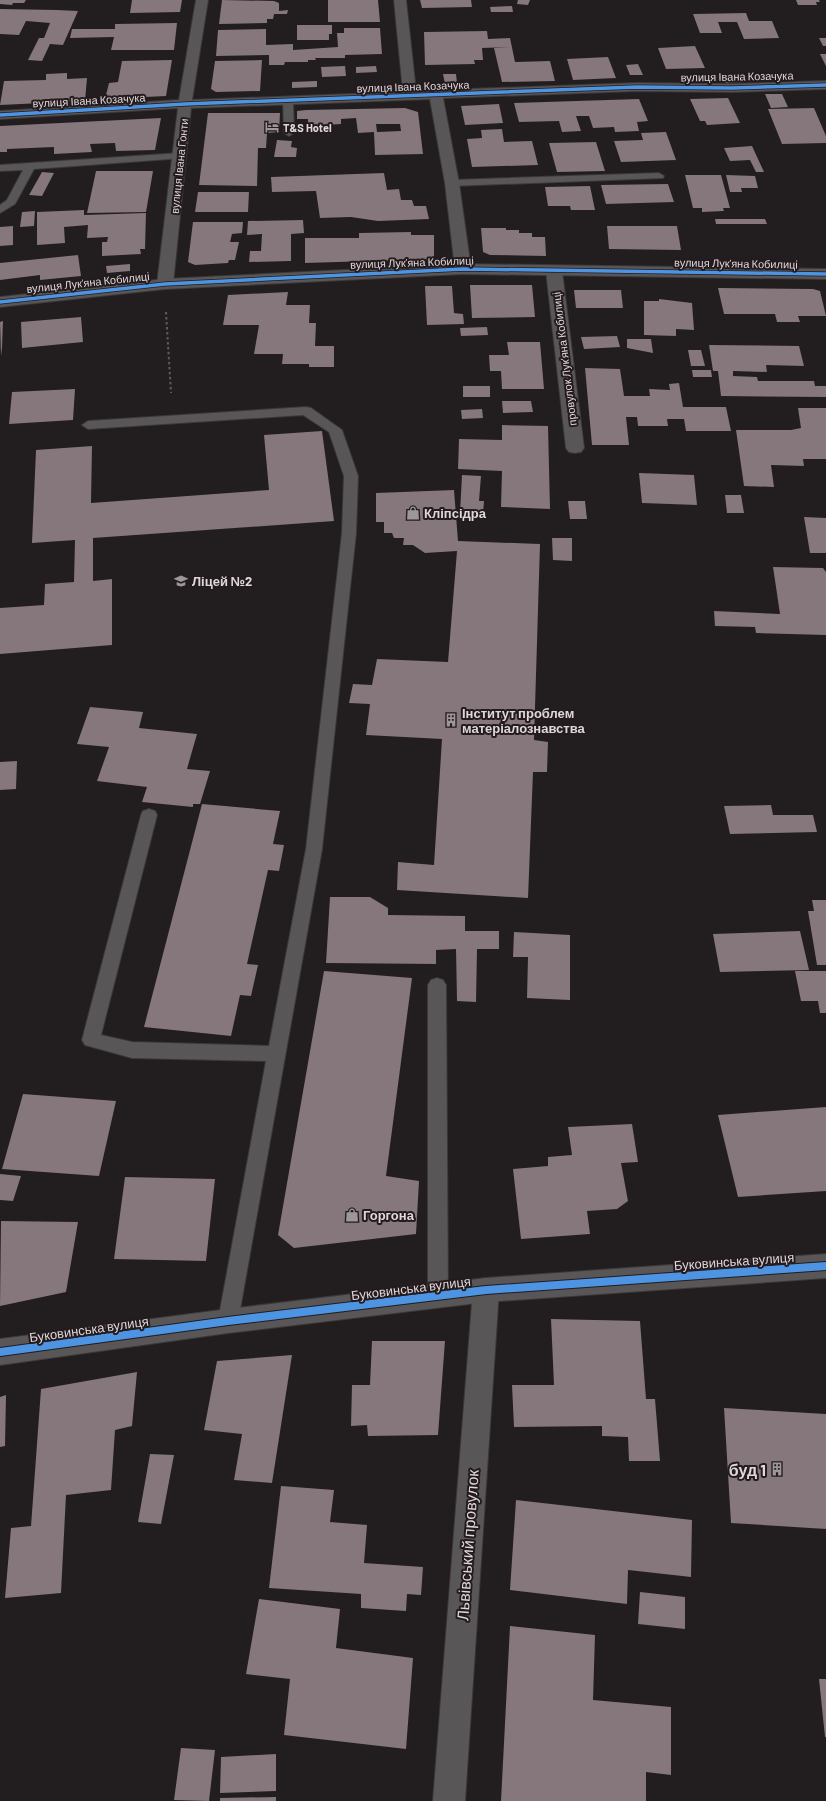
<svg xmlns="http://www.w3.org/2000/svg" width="826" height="1801" viewBox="0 0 826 1801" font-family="Barlow,sans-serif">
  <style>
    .building { fill: #85777c; fill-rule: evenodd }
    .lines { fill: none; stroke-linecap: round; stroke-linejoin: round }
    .service-casing { stroke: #3c3839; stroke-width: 2 }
    .minor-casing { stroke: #3c3839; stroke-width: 2 }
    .tertiary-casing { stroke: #3c3839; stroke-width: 2 }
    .path { stroke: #5e5b5c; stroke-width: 2; stroke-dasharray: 2.5 2.5; stroke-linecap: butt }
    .service { fill: #585656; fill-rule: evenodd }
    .minor { fill: #585656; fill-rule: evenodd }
    .tertiary { fill: #585656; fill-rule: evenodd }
    .cycleway-far1-casing { stroke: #241b1e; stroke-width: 5 }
    .cycleway-casing { stroke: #241b1e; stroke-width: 10 }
    .cycleway-far1 { stroke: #4d94e3; stroke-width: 3.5 }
    .cycleway { stroke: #4d94e3; stroke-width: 8 }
    .labels { text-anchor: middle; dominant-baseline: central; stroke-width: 4; stroke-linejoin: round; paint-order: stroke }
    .far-street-label { font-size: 11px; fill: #dfd8da; stroke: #241b1e }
    .far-poi-label { font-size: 11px; font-weight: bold; fill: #dfd8da; stroke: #241b1e; text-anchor: start }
    .poi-label { font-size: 13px; font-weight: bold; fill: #dfd8da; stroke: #241b1e; text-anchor: start }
    .street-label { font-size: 13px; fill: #dfd8da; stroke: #241b1e }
    .near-poi-label { font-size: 16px; font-weight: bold; fill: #dfd8da; stroke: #241b1e; text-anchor: end }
    .near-street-label { font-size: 16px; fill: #dfd8da; stroke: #241b1e }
  </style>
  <rect width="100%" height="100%" fill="#221d1f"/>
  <path class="building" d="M0,0H26L24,3H13L12,5L0,4Z
    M132,0H182L180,12L130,13Z
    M222,0L274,1L279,3V11L288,10L287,14H274L273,19H267V23L219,24Z
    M328,0H378L380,22H328Z
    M420,0H471L472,7L422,8Z
    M518,0H530L528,5L517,4Z
    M796,0H819L820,2H816L817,5H798Z
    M512,6L513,12H491L490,7Z
    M0,9L57,10L78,11L63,45L50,44L42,61L28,60L39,38H44L50,23L26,21L19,35L0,34Z
    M746,13L749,21H772L779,38L744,39L737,22H718L722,33H700L693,14Z
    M177,23L174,50H111L114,37L70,38L72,29H115V24Z
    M297,25H332V34H329V40H297Z
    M344,28H380L382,54L345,55V58H315L316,60H308V62H285L284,65H269V55L216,56L218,30L266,29V45L293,44V50L338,47L337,33H344Z
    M487,31L488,39L510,38L515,62L550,61L555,81L502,82L494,48L510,47L482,48L483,60H474L475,64L425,65L424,32Z
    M819,38H826V46H823Z
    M695,46L705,68L666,69L658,48Z
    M820,54H826V66Z
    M608,57L616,78L573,80L567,59Z
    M172,60L166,96L105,99L109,83L118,82L122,61Z
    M262,60L260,91L216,92L211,89L215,61Z
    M638,64L643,75H630L626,65Z
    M345,66L346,76L322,77L321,67Z
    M376,66L377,72L356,73V67Z
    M67,73V79L87,78L85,101L0,105L4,81L46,80V74Z
    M443,74H456L457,83L445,84Z
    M741,75L745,82L725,83L722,76Z
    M317,81V87L292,88V82Z
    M765,94H782L788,107L771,108Z
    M728,98L740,123L707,125L705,121H700L690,99Z
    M639,99L648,121L637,122L639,131L615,132L614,127L593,128L589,116H576L581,131L562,132L559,121L519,122L514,103Z
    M499,104L503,123L465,125L461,106Z
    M405,108L418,112L423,154L375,155L374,132L358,133L356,118L341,119V124L325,125V130L308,131V119H297V111L306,110ZM376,124H400L401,131L377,132Z
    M814,108L826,136V143L782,144L768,109Z
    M208,113H280L279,132L267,133L266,148H258L257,186L199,185Z
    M161,118L155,150L116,151L115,143L90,144L92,152L54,154V147L7,149V152H0V126Z
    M502,129L504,142L532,141L538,165L472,167L467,139L482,138L481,130Z
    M666,132L676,160L621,162L614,141L643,140L641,133Z
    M277,140L292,141L291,147L297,148L296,157H274Z
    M596,142L605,171L557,172L549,143Z
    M752,146L764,172H756L750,160L730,161L724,148Z
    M96,171H153L146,212L87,213Z
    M42,172L54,173L42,196L29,195Z
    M384,173L387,190L399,189L401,200H412L414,206H426L429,219L378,221L351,217L320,218L316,191L272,192L271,177Z
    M685,175H721L730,208H723L724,211L702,212V208H693Z
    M726,175L755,176L758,188H741L742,192H730Z
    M668,184L674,202L606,204L601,185Z
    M590,186L595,210H571L570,206H548L545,187Z
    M198,192H249L248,212H195Z
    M84,210V215L146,213L145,249H140L141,254L102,256V242H107L108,237L87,238L88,225L64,227L65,243L37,245V212Z
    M35,211L34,226L20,227L22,212Z
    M715,219H765L767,224H716Z
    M303,220L304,233L291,234V261L249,262L250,251H261L262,234L247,235L248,221Z
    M193,222H243L242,233L232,234L230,242H239L235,260H229L228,263L195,265L188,262Z
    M13,226V245L0,246V227Z
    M607,226H677L681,250L609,249Z
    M481,228H506V230H519V233H532V237H545L546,256L490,255L483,252Z
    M411,232V235H434V259L305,263V238H359V233Z
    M78,255L81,276L40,280V275L0,280V263Z
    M130,264V271L107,273L106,266Z
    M470,285H532L535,317L472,318Z
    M425,286H452L454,313L463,314L464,324L427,325Z
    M718,288L813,289L820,291L826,316H798L800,322H777L775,314H724Z
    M574,290H621L623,308H576Z
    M288,292L286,305H310L309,323H316L315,346H334V367H309V364H282L283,354H254L259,325H223L228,295Z
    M659,299L692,303L694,330L676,329V336L644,335V301H659Z
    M81,317L83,342L22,348L21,322Z
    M3,321L2,348L1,356L0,322Z
    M487,327L488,335L461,336L460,328Z
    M617,336L620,347L584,349L581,337Z
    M627,339H651L653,353L627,348Z
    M507,342H540L544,389H502L501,371H490L489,355H509Z
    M709,345L799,346L804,366L766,365L767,372L733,371V376L757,377L758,381H814L815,386H826V397L721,396L718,371H713Z
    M688,350H701L705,366H691Z
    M585,368L620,369L624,396H650L649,389L670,390L669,384L679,383L683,407H726L731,431H686L684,419H667L668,426H638L637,417H626L629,445H592Z
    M692,370H711L712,377H693Z
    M463,386H490V397H463Z
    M75,389L73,420L9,424L12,392Z
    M502,401H531L533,412L503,413Z
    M798,408H826V459H803L804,466L771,465L774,487L744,486L736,430H791L801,428Z
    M482,409L483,418L462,419L461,410Z
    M502,425L548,426L550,509L501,507L502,471L458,469L459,439L502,440Z
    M322,431L334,521L93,538V581L112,579V645L0,654V608L44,605L45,584L74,582L75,540L32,543L36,450L92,446L91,503L269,490L264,435Z
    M639,473L694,475L697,505L642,503Z
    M462,475L481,476L479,501H484L483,514L460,513Z
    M454,490L458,541L540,544L534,740L548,742L547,772H533L528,898L397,890L398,862L434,865L442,739L366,735L370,704L349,703L353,684L372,685L377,659L448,662L457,551L425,553L413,545H403L404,538H394L392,533H384V522H376V493Z
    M725,495H741L744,513H727Z
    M568,501H585L587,519H570Z
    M804,517L826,518V553H810Z
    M552,538H572V561L553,560Z
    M773,567L823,568L826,572V635L756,633L755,627L715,626L714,611L780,614Z
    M90,707L143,712L139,728L197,734L187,769L210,771L200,804H193V807L142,802L147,787L97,781L109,747L77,744Z
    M17,761L16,789L0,790V762Z
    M202,804L280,811L273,844L284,845L279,871L268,870L247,964L258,965L251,996L240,995L231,1036L144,1027Z
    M771,805L773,815H813L817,832L730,834L724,806Z
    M330,897H370L388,908V915L465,916V931H499V949H477L476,1002L457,1001L456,949L436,950V964L326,963Z
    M812,900H826V965H817L808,911H814Z
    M800,931L809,970L720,972L713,934Z
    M514,932L570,935V1000L527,998L528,957H513Z
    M324,971L412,978L386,1176L419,1181L416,1234L294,1248L278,1235Z
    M795,971H826V1013H820L818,1001H801Z
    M23,1094L116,1101L99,1176L2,1169Z
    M826,1107V1191L738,1197L718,1115Z
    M632,1124L638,1162L621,1163L628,1201L617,1209L587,1211L590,1234L521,1239L513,1169L548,1166V1157L572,1155L568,1127Z
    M0,1174L21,1176L13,1201L0,1200Z
    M125,1177L215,1179L206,1261L114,1259Z
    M1,1221L78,1222L66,1292L0,1306Z
    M551,1319L640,1321L646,1399H655L660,1461H629L628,1437L602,1436V1426L514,1427L512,1385H554Z
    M372,1341H445L438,1435L368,1436L367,1425L351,1426L352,1385H370Z
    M292,1355L272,1483L234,1480L242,1434L204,1430L217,1361Z
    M137,1372L132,1426L115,1430L111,1490L66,1495L61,1593L5,1598L11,1528L31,1526L41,1389Z
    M6,1395L5,1446L0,1447V1397Z
    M724,1408L826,1414V1529L731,1523Z
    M150,1454L174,1455L161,1524L138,1522Z
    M281,1486L334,1490L330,1522L367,1525L364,1563L423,1567L421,1595L407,1594L406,1611L361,1608V1594L269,1588Z
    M516,1500L692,1520L691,1577L628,1570L627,1604L510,1590Z
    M640,1592L685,1597V1629L638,1624Z
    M259,1599L340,1609L336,1648L413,1658L406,1749L284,1735L290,1679L246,1674Z
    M510,1626L595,1635L593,1700L671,1707V1775L646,1772V1801H501Z
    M819,1679H826V1737H825Z
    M181,1748L215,1750L209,1801L174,1800Z
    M276,1754V1791L220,1793L221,1757Z
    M276,1797V1801H220V1798Z"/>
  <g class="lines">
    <g class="service-casing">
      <path id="service" d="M288,97L293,100L294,133L289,136L284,133L283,100Z
        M180,153L184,154L185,156L184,158L34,169L15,204L0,213V205L7,200L23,170L0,171V165Z
        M659,173L664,176L663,178L452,186L447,183L452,180Z
        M306,407L311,408L342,430L358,476L356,533L322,849L238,1321L235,1328L228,1331L221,1328L218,1321L266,1061L132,1058L85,1045L82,1040L141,815L143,811L149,809L155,811L157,815L101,1035L132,1042L269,1046L306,849L342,533L344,476L329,432L303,415L88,429L82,425L88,421Z
        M437,978L443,980L446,985L448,1296L445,1303L438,1305L431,1303L428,1296V985L431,980Z"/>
    </g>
    <g class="minor-casing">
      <path id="minor" d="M196,0H208L192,100L403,92L394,0H406L416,91L637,83L732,84L826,81V89L732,92L637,91L443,98L459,183L471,269L468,272H458L455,269L445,183L430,99L191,108L173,284L170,287H160L157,284L178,108L0,119V111L179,100Z
        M554,266L559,268L562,271L584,448L581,452L575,453L569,452L566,448L546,271L549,268Z
        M486,1278L495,1281L499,1290L465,1801H433L473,1290L477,1281Z"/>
    </g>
    <g class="tertiary-casing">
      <path id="tertiary" d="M463,264L826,269V279L463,274L165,289L0,307V297L165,279Z
        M826,1254V1278L486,1302L228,1333L0,1365V1339L228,1309L486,1278Z"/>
    </g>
    <path class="path" d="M166,312L171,393"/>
    <use href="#service" class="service"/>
    <use href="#minor" class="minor"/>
    <use href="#tertiary" class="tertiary"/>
    <g class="cycleway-far1-casing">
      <path id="cycleway-far1" d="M0,115L185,104L637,87L732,88L826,85
        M0,302L165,284L463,269L826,274"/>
    </g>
    <g class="cycleway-casing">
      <path id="cycleway" d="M0,1352L228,1321L486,1290L826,1266"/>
    </g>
    <use href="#cycleway-far1" class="cycleway-far1"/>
    <use href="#cycleway" class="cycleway"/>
  </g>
  <defs>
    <g id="hotel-bare" transform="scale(1.08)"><path d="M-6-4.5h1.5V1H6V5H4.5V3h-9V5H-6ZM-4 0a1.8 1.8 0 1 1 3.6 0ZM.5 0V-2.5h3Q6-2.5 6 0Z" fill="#9d9799" stroke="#241b1e" stroke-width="2.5" paint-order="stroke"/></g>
    <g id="shop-bare" transform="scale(1.08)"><path d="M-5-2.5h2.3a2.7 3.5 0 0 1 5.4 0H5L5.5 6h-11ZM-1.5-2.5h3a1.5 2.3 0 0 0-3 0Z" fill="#9d9799" stroke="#241b1e" stroke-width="2.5" paint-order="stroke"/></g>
    <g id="school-bare" transform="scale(1.08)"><path d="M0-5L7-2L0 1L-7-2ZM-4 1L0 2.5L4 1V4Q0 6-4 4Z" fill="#9d9799" stroke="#241b1e" stroke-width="2.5" paint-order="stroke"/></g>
    <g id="building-bare" transform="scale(1.08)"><path d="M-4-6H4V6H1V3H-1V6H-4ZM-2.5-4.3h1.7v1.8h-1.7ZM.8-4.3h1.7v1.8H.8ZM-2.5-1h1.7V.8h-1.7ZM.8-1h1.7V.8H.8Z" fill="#9d9799" stroke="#241b1e" stroke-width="2.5" paint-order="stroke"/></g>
  </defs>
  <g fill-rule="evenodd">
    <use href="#hotel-bare" x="272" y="127"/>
    <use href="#shop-bare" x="413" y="513"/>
    <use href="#school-bare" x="181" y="581"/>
    <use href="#building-bare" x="451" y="720"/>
    <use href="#shop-bare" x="352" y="1215"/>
    <use href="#building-bare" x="777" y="1469"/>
  </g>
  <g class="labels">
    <g class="far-street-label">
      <text transform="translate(737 76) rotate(-1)">вулиця Івана Козачука</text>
      <text transform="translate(413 86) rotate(-2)">вулиця Івана Козачука</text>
      <text transform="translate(89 100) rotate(-3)">вулиця Івана Козачука</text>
      <text transform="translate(179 166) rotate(-84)">вулиця Івана Гонти</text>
      <text transform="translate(412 262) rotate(-2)">вулиця Лукʼяна Кобилиці</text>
      <text transform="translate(736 263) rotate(1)">вулиця Лукʼяна Кобилиці</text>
      <text transform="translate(88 282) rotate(-6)">вулиця Лукʼяна Кобилиці</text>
      <text transform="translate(564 359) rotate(-97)">провулок Лукʼяна Кобилиці</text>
    </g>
    <g class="far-poi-label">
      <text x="283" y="127">T&amp;S Hotel</text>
    </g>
    <g class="poi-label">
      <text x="424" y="513">Кліпсідра</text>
      <text x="192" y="581">Ліцей №2</text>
      <text x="462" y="713">Інститут проблем<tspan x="462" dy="15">матеріалознавства</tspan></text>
      <text x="363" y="1215">Горгона</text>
    </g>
    <g class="street-label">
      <text transform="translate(734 1261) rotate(-4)">Буковинська вулиця</text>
      <text transform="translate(411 1288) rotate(-7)">Буковинська вулиця</text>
      <text transform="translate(89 1329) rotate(-8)">Буковинська вулиця</text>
    </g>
    <g class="near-poi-label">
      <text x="766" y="1469">буд 1</text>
    </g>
    <g class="near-street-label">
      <text transform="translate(467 1545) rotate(-86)">Львівський провулок</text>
    </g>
  </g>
</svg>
